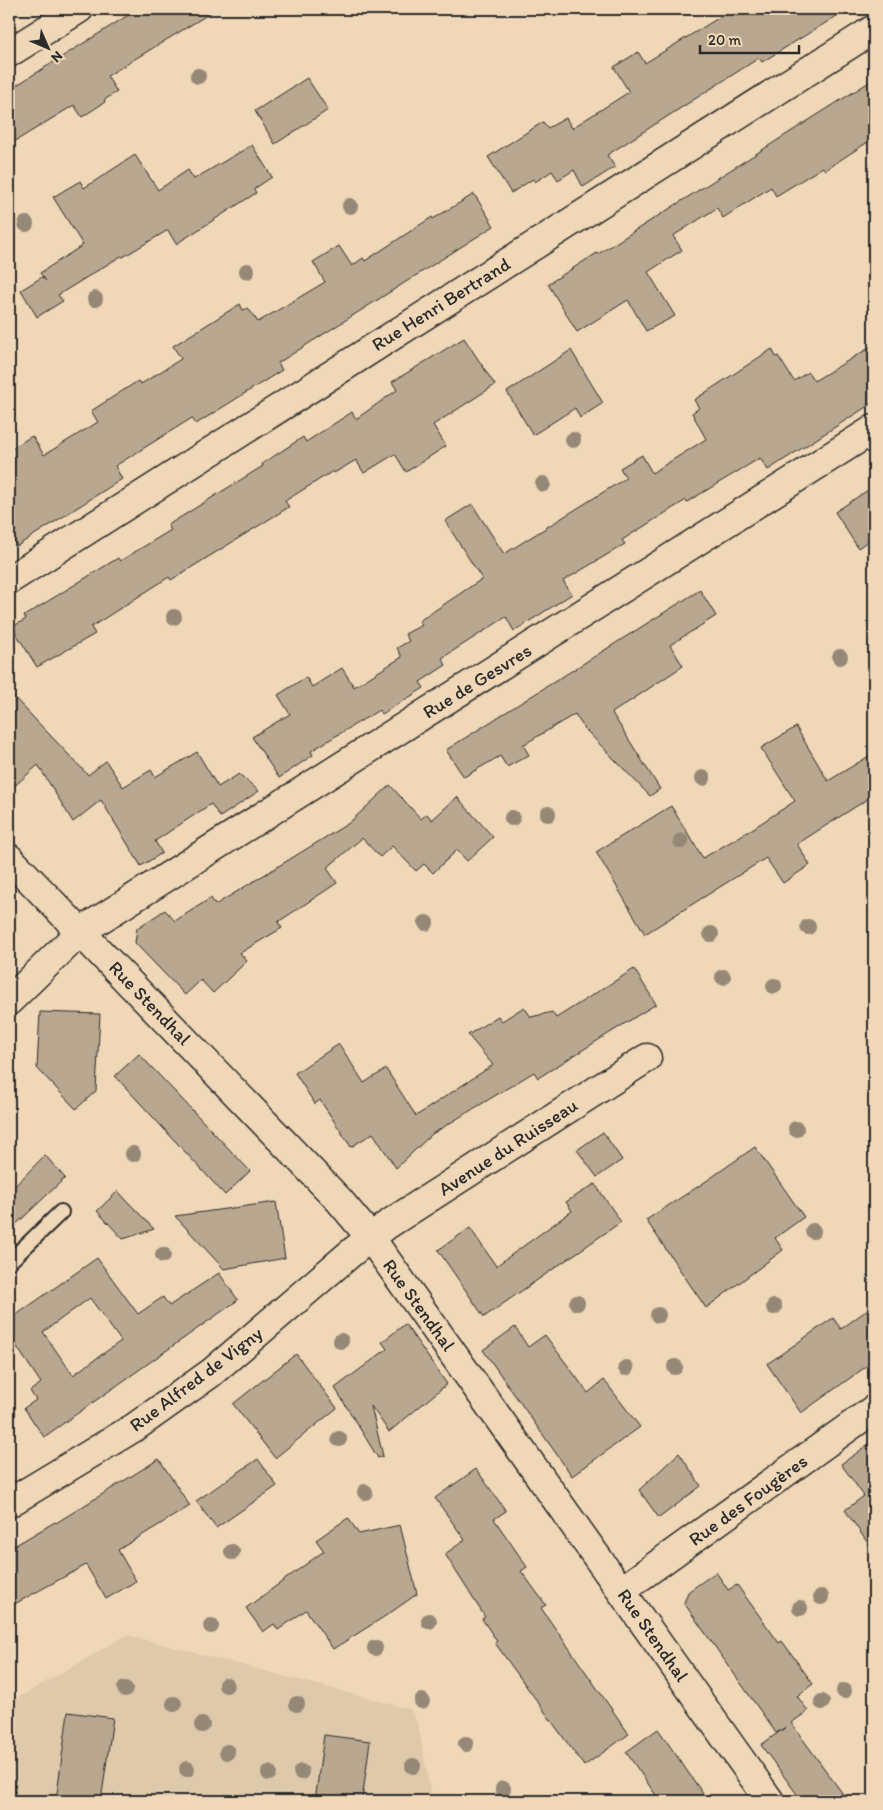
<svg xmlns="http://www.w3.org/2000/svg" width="883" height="1810" viewBox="0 0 883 1810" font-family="Itim,sans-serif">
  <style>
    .built { fill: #dfc9ab }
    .building { fill: #b9a790; stroke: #2b2b2b; fill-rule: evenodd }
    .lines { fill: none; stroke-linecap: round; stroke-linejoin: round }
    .service-casing { stroke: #2b2b2b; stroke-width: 18 }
    .minor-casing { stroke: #2b2b2b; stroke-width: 31 }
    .service { stroke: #efd7b7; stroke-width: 14 }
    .minor { stroke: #efd7b7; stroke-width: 28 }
    .tree { fill: #958877 }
    .labels { text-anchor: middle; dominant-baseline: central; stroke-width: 5; stroke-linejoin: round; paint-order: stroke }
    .street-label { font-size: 19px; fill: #2b2b2b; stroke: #efd7b7 }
  </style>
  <rect width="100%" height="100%" fill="#efd7b7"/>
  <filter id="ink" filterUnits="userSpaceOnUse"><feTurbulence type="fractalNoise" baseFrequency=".02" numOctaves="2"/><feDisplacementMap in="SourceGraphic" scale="10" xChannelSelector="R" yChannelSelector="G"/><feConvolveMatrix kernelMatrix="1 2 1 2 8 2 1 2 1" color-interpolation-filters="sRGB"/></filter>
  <g filter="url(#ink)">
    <path class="built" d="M127,1635L410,1709L418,1724L432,1801H9V1703Z"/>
    <path class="building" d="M138,9H217L107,76L117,92L104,100L105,102L82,117L74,105L9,145V90Z
      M733,9H848L762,62L759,58L607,155L615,167L583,187L574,170L558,180L552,171L535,182L533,179L511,193L488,157L543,122L548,128L566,118L572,128L629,92L614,67L638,52L645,63Z
      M307,78L328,110L275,144L255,111Z
      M874,79V138L825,170L823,167L776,196L771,187L723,218L717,208L673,236L682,250L648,272L675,316L646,331L628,300L577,332L548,284L597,253L598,254Z
      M252,145L272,177L254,189L256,193L176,244L168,230L123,257L121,256L58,295L63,301L37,317L21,290L42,277L46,281L40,273L83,245L53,197L80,181L84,188L135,155L158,190L188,170L194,179Z
      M474,194L494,226L278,363L282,370L196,424L192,418L115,466L122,479L17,546L9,532V450L32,436L44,455L98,422L91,411L138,381L141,384L181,359L173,346L240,304L243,310L248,308L258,322L325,282L313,262L339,246L352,266L363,258L365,261L432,217L433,219Z
      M464,338L495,385L433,425L446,446L406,472L395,454L364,473L356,460L334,473L333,471L285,501L289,507L171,580L169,577L91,627L95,634L37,667L12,627L26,619L24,616L118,558L120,561L171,530L168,525L263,466L262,464L303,437L306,442L352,412L356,419L397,390L392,382Z
      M874,345V402L768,470L760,458L687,502L686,500L622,540L625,544L563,581L572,594L514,631L506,617L442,658L446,665L420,682L424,688L382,714L379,710L311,751L313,755L279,778L252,737L290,714L278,695L306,677L312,687L342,668L354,687L402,657L397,648L409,641L405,634L422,625L419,621L482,579L445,521L472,504L504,554L626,478L620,468L642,455L652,473L706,439L692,413L699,408L694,400L772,349L776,357L778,356L794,381L808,372L814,381Z
      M571,350L603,403L580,418L575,408L533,435L507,392Z
      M874,486V537L858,548L835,512Z
      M700,590L716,616L670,645L683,666L612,713L660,789L650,796L584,728L575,714L523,745L529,755L507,767L500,756L464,777L446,750Z
      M9,692L88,775L106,761L123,787L151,770L155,777L197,752L218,787L239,774L259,791L220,817L211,804L155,841L162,853L141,866L101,800L73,822L38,765L9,791Z
      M796,727L828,781L874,753V795L797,844L810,865L783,883L766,858L645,934L596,852L671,806L703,858L749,831L795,801L761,748Z
      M390,785L421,819L427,814L432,820L457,797L493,837L467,861L457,850L433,873L424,864L416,871L392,846L380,857L362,838L327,868L337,883L278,922L282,928L240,953L247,961L213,993L201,980L185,995L135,943L137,928L165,910L175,921L211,898L215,905L349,823Z
      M634,969L656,1004L538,1078L534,1072L432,1134L396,1168L373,1133L351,1147L320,1100L315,1104L295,1073L339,1044L364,1083L386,1069L416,1116L493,1065L468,1035L498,1016L502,1021L524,1007L531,1017L552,1012L556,1018Z
      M40,1012L100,1014L96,1091L76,1109L37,1068Z
      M139,1054L250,1171L225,1195L115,1076Z
      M603,1132L622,1160L597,1177L577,1150Z
      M755,1147L804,1217L775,1238L783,1250L706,1308L646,1220L702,1184Z
      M45,1155L65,1178L9,1231V1192Z
      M595,1184L621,1222L484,1317L438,1250L470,1228L496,1266L572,1211L566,1202Z
      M118,1191L128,1202L154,1229L123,1239L97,1211Z
      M276,1202L285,1258L224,1269L175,1216Z
      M97,1258L138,1314L163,1297L169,1306L219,1273L238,1300L44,1437L24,1408L36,1400L30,1391L41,1383L9,1335V1320ZM90,1298L121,1341L73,1375L43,1332Z
      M874,1305V1361L801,1413L767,1364L833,1318L841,1329Z
      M405,1324L447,1384L389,1432L371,1406L383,1456L378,1458L335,1388L387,1349L382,1342Z
      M515,1327L528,1347L545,1335L588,1393L604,1380L640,1427L572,1476L483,1350Z
      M296,1354L337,1408L275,1458L233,1404Z
      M874,1441V1552L845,1510L864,1496L841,1464Z
      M679,1453L701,1486L659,1518L639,1490Z
      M159,1459L190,1506L118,1550L136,1581L106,1599L86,1565L9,1607V1549L55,1522L56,1523Z
      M258,1459L277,1486L216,1528L196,1501Z
      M476,1469L506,1511L494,1519L527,1567L521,1571L546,1605L541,1608L629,1734L584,1766L495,1643L497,1641L482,1619L485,1617L445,1554L465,1540L435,1498Z
      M348,1518L359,1534L400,1525L417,1594L390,1613L333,1649L306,1610L278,1630L274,1624L263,1632L246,1608L324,1551L316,1540Z
      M716,1572L728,1590L737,1585L779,1643L782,1641L813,1684L797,1696L808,1711L791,1723L848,1801H802L761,1745L786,1727L776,1733L684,1603L688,1592Z
      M68,1712L113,1718L101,1801H56Z
      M658,1729L708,1801H660L626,1752Z
      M324,1735L370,1741L362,1801H315Z"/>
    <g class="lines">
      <g class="service-casing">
        <path id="service" d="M9,1262L61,1212"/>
      </g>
      <g class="minor-casing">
        <path id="minor" d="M9,53L79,9
          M9,580L874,29
          M9,858L339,1200L370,1237L770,1801
          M9,1001L80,932L874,429
          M9,1503L135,1427L211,1373L352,1252L387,1225L647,1058
          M622,1590L874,1409"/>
      </g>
      <use href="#service" class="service"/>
      <use href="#minor" class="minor"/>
    </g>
    <g class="tree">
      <circle cx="198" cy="76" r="8"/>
      <circle cx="350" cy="206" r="8"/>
      <circle cx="26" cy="224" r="8"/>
      <circle cx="247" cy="271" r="8"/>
      <circle cx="95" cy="299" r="8"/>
      <circle cx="573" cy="440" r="8"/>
      <circle cx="543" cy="484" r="8"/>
      <circle cx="174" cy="617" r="8"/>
      <circle cx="840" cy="657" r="8"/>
      <circle cx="703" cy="778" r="8"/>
      <circle cx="548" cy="814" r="8"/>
      <circle cx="512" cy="818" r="8"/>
      <circle cx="681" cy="841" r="8"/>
      <circle cx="426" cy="923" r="8"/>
      <circle cx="808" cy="927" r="8"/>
      <circle cx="711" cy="934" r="8"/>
      <circle cx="723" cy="977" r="8"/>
      <circle cx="774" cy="986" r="8"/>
      <circle cx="796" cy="1129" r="8"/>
      <circle cx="133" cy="1154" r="8"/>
      <circle cx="813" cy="1231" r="8"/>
      <circle cx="163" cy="1255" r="8"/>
      <circle cx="577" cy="1303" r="8"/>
      <circle cx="774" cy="1307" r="8"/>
      <circle cx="658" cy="1315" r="8"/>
      <circle cx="341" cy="1341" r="8"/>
      <circle cx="675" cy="1367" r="8"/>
      <circle cx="626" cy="1368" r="8"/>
      <circle cx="339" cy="1439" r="8"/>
      <circle cx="365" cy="1492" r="8"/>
      <circle cx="232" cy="1552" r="8"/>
      <circle cx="821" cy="1597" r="8"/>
      <circle cx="800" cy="1608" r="8"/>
      <circle cx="429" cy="1621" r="8"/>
      <circle cx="211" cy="1626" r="8"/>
      <circle cx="375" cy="1648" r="8"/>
      <circle cx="226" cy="1685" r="8"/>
      <circle cx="125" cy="1689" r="8"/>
      <circle cx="844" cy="1691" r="8"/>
      <circle cx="422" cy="1701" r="8"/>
      <circle cx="822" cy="1702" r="8"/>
      <circle cx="174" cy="1704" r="8"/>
      <circle cx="297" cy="1704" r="8"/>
      <circle cx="202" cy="1725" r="8"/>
      <circle cx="466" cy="1744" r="8"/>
      <circle cx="227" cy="1752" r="8"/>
      <circle cx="413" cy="1766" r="8"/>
      <circle cx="187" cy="1769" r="8"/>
      <circle cx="301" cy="1772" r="8"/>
      <circle cx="269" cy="1773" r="8"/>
      <circle cx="503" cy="1789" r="8"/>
    </g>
  </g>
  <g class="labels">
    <g class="street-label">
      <text transform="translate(441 304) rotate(-32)">Rue Henri Bertrand</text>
      <text transform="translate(477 681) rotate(-32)">Rue de Gesvres</text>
      <text transform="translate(150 1003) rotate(46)">Rue Stendhal</text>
      <text transform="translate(508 1147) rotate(-33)">Avenue du Ruisseau</text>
      <text transform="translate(419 1305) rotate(54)">Rue Stendhal</text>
      <text transform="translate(196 1379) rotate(-37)">Rue Alfred de Vigny</text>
      <text transform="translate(748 1500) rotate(-36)">Rue des Fougères</text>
      <text transform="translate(653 1635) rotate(55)">Rue Stendhal</text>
    </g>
  </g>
  <rect width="883" height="1810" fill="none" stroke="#efd7b7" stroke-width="30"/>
  <rect x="15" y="15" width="853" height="1780" fill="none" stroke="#2b2b2b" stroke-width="2" filter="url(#ink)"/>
  <g transform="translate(48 48) rotate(135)" stroke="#efd7b7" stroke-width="4" paint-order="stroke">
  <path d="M0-4L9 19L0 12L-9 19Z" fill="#2b2b2b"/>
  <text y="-8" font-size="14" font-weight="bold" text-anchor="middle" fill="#2b2b2b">N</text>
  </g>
  <path d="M700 45v8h99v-8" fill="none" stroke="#2b2b2b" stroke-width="2.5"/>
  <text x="708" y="45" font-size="15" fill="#2b2b2b" stroke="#efd7b7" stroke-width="4" paint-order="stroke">20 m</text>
</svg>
